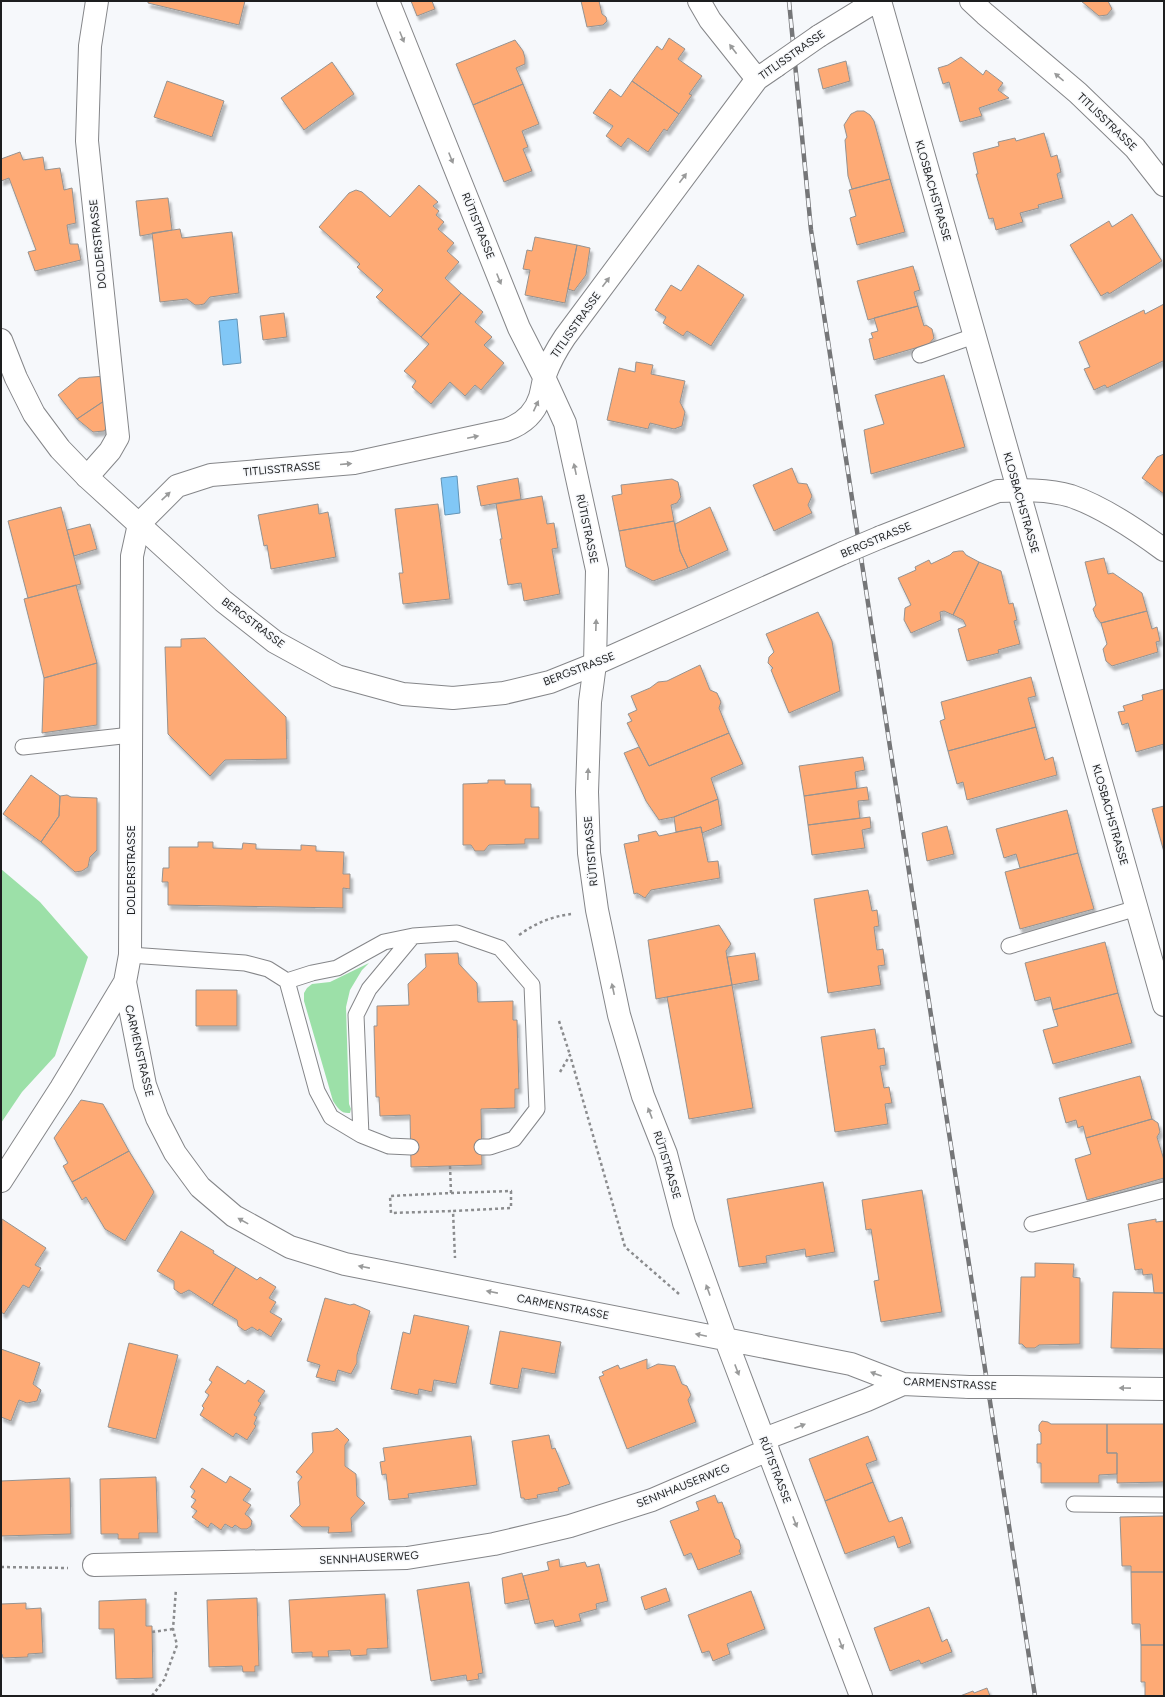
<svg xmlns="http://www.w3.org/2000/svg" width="1165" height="1697" viewBox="0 0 1165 1697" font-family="Figtree,sans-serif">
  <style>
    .green { fill: #9ce0a8 }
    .water { fill: #81c7f6; stroke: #6394b6 }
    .building { fill: #feaa74; stroke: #969391; filter: url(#shadow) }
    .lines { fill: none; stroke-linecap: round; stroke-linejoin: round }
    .service-casing { stroke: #858689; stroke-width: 17 }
    .minor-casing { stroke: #858689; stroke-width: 24 }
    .secondary-casing { stroke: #858689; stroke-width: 24 }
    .path { stroke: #8b8c8e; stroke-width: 2.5; stroke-dasharray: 3 3; stroke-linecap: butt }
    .service { stroke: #fff; stroke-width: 15 }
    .minor { stroke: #fff; stroke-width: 22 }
    .secondary { stroke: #fff; stroke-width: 22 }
    .rail-casing { stroke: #757678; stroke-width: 4.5 }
    .rail { stroke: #f6f8fb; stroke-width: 3; stroke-dasharray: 9; stroke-linecap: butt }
    .minor-bridge-casing { stroke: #858689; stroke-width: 24; stroke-linecap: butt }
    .secondary-bridge-casing { stroke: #858689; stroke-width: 24; stroke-linecap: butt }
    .minor-bridge { stroke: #fff; stroke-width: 22 }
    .secondary-bridge { stroke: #fff; stroke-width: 22 }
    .oneway { fill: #999a9a }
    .labels { text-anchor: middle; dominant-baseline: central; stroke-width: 3; stroke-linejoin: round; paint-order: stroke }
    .street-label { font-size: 11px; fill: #1d1e1f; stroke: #f6f8fb }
  </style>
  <defs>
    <filter id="shadow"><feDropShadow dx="2.5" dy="4.5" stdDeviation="1" flood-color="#0004"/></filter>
  </defs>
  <rect width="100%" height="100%" fill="#f6f8fb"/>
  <path class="green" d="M1,869L40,902L88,957L55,1056L22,1092L1,1123Z
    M369,963L362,970L350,990L346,1007L349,1104L351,1109L350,1113C341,1114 338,1108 333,1101L304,1001V993L307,988L312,984L330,982Z"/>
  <path class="water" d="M237,319L241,363L223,365L219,321Z
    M457,476L460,513L445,515L441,478Z"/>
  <path class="building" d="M148,1H245L239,25L148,3Z
    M411,1H432L435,9L417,16Z
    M581,1H599L602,14L606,17L607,21L603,25L587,27Z
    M1081,1H1108L1112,9L1107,15L1099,16Z
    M669,38L685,49L678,59L702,76L689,94L692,95L679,114L632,81L657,46L662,50Z
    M515,40L523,51L525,58V64L516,68L523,84L473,105L456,64Z
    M961,57L983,75L986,70L1003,83L998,90L1009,98L979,108L982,116L960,122L949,82L943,84L938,68L948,65Z
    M846,61L850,81L823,89L818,69Z
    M332,62L354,94L304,130L281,98Z
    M167,81L224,101L212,137L154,117Z
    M632,81L679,114L667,131L664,129L648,152L628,138L621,147L606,136L613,126L593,113L610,89L621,97Z
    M523,84L539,124L522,131L528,147L523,149L532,171L504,182L473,105Z
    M857,111H864L870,115L874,121L890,179L852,189L848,176L845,140L847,137L844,125L851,114Z
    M1044,133L1051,157L1057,155L1061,172L1057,174L1063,198L1038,205L1039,208L1020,213L1023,222L996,230L993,218L989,219L976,174H978L973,153L999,146L998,142L1015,138L1016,141Z
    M20,152L23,160L43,157L45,170L60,168L64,190L72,188L76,223L67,225L70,244H78L81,260L35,271L28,252L36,250L9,178L1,181V159Z
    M890,179L905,232L857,245L850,218L856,216L849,190Z
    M419,185L438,202L433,206L439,211L436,215L444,222L438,229L454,243L447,251L459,262L445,278L461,293L421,337L376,297L383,290L357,267L360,264L319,227L349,193L356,190L362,192L390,217Z
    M168,198L172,230L140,236L136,201Z
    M1132,214L1162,261L1109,294L1108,292L1101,296L1070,245L1109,221L1112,227Z
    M180,229L182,238L232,232L239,293L210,297L204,304L199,305H195L187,299L160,302L152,233Z
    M535,237L577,245L565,303L525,295L530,270L523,269L527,250L532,251Z
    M577,245L590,248L586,275L574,291L568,289Z
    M698,265L744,295L711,346L687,331L683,336L663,323L666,317L655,310L671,285L681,291Z
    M913,266L920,290L914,292L918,306L868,320L857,281Z
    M461,293L483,312L475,322L492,337L484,345L504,363L481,390L475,385L465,396L450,382L431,404L412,387L416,381L404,371L429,344L421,337Z
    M1164,304V362L1163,361L1107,388L1105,385L1094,390L1084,369L1090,367L1079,342L1144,310L1145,314Z
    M918,306L924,326L926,325L932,329L934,338L929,344L874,360L869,339L873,338L871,333L878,331L874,318Z
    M284,313L287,337L263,340L260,316Z
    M636,362L653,365L651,374L685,381L680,402L685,412L682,426L674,429L650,423L648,429L607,420L619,368L635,372Z
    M944,375L965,447L871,474L864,430L884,424L875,395Z
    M106,376L110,397L77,419L58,395L79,378Z
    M110,397L112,421L104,431L93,432L77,419Z
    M1164,454V494L1142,478L1157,457Z
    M792,468L798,483L807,484L812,496L808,505L812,513L774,531L753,485Z
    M518,478L521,499L481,506L477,486Z
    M672,479L678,482L681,497L677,503L671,505L674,521L619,531L612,496L622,494L621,485Z
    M542,496L547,524L554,523L558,548L552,549L560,594L524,601L521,583L508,585L500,539H502L496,504Z
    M318,504L319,514L328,512L336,557L271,569L267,545L264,546L258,515Z
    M438,504L450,599L403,604L399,573H403L395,509Z
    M61,507L81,584L28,598L8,521Z
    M710,507L728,550L688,568L680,551L675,524Z
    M674,521L680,551L688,568L653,581L626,567L619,531Z
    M90,524L97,549L74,556L67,530Z
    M959,551H963L966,555L979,562L953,615L944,611L940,612L941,620L911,633L904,620L905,608L911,605L898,578L916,570L915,567L929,560L931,564L950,555L953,552Z
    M1104,558L1108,574L1113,573L1142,593L1147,611L1101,623L1096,617L1093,609L1096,605L1085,562Z
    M979,562L1001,571L1009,604L1013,603L1017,620L1014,621L1020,644L998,650L999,653L967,661L958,629L966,626L963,620L953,615Z
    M76,585L97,663L44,678L24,599Z
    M1147,611L1152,629L1157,627L1160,641L1156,642L1158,652L1112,666L1106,661L1103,649L1107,644L1101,623Z
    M818,612L832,641L840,691L789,713L771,670L773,668L768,663L769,657L774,652L766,634Z
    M205,638L286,717L287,759L225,760L210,776L168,734L165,647H181V639Z
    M97,663V725L42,733L44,678Z
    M700,665L710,690L717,693L721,702L719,708L729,733L649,766L627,723L632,721L628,714L637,710L631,696L650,688L658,682L667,681Z
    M1031,677L1036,696L1028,698L1036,727L948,751L940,721L945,719L941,702Z
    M1164,689V744L1136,752L1128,723L1122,725L1118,712L1125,711L1123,706L1143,700L1142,695Z
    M1036,727L1045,760L1053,757L1057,775L967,800L963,782L957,784L948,751Z
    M729,733L743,764L711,778L718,799L674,817L659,820L646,801L624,753L639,747L649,766Z
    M863,757L865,770L855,772L857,788L804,796L799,766Z
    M31,775L60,796L59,816L41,842L3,814Z
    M488,780H505V784H531V807H539V839H525V844L489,845L484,851H475L471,845H463V784L488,783Z
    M867,787L869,800L858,801L860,818L808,825L804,796Z
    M67,795L71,797L97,798V850L90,857L88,867L82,871L75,872L41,842L59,816L60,796Z
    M718,799L722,825L702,833L701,827L676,832L674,817Z
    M1164,806V852L1152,809Z
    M1067,810L1078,853L1020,868L1016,854L1004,858L996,829Z
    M870,817L871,828L862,830L865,848L812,855L808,825Z
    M947,826L954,854L927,861L922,833Z
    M701,827L708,862L718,861L720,878L651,890L645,898L637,893L634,894L624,844L639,841L638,835L656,831L659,836Z
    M198,842H213V848L242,849L243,843L256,844V849L301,850V845L316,846V851L344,852L343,874H350V889L343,888V908L168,905V882H162L163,868H169V847H198Z
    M1078,853L1094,909L1020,929L1005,872Z
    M868,890L872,911L877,910L879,926L874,927L877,950L883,949L885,965L878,966L881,985L828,993L814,899Z
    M719,925L731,944L726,951L732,985L656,999L648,940Z
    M1105,942L1118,993L1053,1010L1050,997L1035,1001L1025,963Z
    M458,953L459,964L477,983L478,1002L513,1001V1020H517L519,1089H515V1108L481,1109L482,1165L411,1167L410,1115L380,1116L379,1097H376L374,1026H377V1006L409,1005L408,984L426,967L425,954Z
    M755,953L759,980L732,985L727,957Z
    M732,985L753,1108L689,1119L667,997Z
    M196,990H237V1026H196Z
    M1118,993L1132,1043L1053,1064L1043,1030L1058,1026L1053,1010Z
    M875,1029L878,1049L884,1048L886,1065L880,1066L884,1088L889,1087L892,1103L885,1104L888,1124L835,1132L821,1037Z
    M1140,1076L1152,1119L1086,1138L1083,1126L1078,1128L1076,1120L1066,1123L1059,1098Z
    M81,1100L103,1104L129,1151L72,1182L63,1166L68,1163L54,1138Z
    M1152,1119L1158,1123L1160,1132L1157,1137L1164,1160V1178L1087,1200L1075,1159L1091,1154L1086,1138Z
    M129,1151L154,1192L125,1241L105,1229L86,1197L82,1200L72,1182Z
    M823,1182L835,1252L806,1257L805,1249L766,1256L767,1263L739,1267L727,1199Z
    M922,1190L942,1312L881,1322L874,1281L879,1280L871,1229L866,1230L862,1200Z
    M2,1219L46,1248L35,1265L41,1268L29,1288L23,1285L4,1314L1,1312Z
    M1156,1219V1222L1164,1221V1293H1154L1152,1274L1143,1275L1142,1269L1135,1270L1128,1224Z
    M181,1231L214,1251L213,1253L236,1267L212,1305L189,1290L181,1294L174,1289V1281L157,1271Z
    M1035,1263L1074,1264L1073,1277L1080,1278V1344L1039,1345L1035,1348H1026L1022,1344H1019L1021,1277H1035Z
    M236,1267L257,1280L260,1277L276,1287L269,1298L276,1302L270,1312L282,1319L271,1337L259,1329L258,1331L252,1327L245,1331L238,1326L237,1320L212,1305Z
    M1113,1292L1164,1293V1349L1111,1348Z
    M325,1298L350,1305L354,1304L370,1311L357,1355V1363L351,1374L338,1370L335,1382L316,1377L320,1365L307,1361Z
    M414,1315L469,1326L456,1384L434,1380L432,1392L419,1389L418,1395L391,1389L403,1332L410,1334Z
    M500,1331L561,1342L555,1374L522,1368L518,1389L490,1384Z
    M129,1343L178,1355L156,1439L108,1427Z
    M1,1349L40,1363L33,1384L41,1390L37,1401L27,1403L19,1400L11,1421L1,1417Z
    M647,1359V1369L658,1364L675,1366L682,1384L687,1386L691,1395L688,1400L696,1422L627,1449L599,1377L604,1375L602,1372L618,1365L620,1369Z
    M217,1366L245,1384L248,1380L265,1391L258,1401L261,1403L254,1415L257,1417L254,1424L256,1426L247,1440L236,1433L233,1437L200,1415L204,1408L202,1406L209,1395L205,1392L212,1382L209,1380Z
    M1042,1421L1048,1422L1051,1424H1107V1453H1117V1474L1099,1475V1483H1041V1463H1037V1444H1041V1433L1039,1431V1425Z
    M1107,1424H1164V1482L1117,1483V1453H1107Z
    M337,1428L349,1440L345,1445V1466L356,1474L357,1496L365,1503L351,1518L352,1532L328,1533L329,1527H302L290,1516L300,1505L298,1482L302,1477L296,1472L313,1452L312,1433L333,1431Z
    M549,1435L552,1449L555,1448L570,1484L558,1488L559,1491L537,1495L538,1498L525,1500L524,1498H521L512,1441Z
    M471,1436L477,1485L408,1494L409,1498L389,1500L386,1474L382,1475L380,1462L385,1461L383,1448Z
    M868,1436L877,1460L866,1464L873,1482L825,1501L809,1459Z
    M202,1468L226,1483L230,1476L251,1489L243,1500L251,1505L245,1514L249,1517L252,1521L251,1526L247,1529H241L235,1525L232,1528L225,1524L221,1530L211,1523L208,1528L192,1517L197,1511L191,1507L196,1500L191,1497L195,1491L190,1487Z
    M156,1477L158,1533H139V1539H118V1534H101L100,1479Z
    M70,1478L71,1534L1,1536V1481Z
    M873,1482L889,1522L902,1517L911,1543L898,1548L894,1536L845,1554L825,1501Z
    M715,1495L718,1503L722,1502L735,1538L739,1540L741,1548L739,1551L741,1554L698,1570L691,1553L684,1556L670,1521L699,1510L696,1502Z
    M1164,1516V1572H1131V1566H1122L1120,1517Z
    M559,1559L560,1567L585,1562L587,1567L599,1564L608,1601L596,1604L597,1609L579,1614L581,1621L555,1627L553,1620L535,1624L523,1576L549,1570L547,1562Z
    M1131,1572H1164V1645H1141L1140,1624H1132Z
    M522,1573L529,1599L505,1604L502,1578Z
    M469,1582L483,1673L478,1674L479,1679L467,1681L466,1675L431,1681L417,1590Z
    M666,1588L670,1601L645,1610L641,1597Z
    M751,1591L765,1629L727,1644L730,1654L713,1661L709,1651L702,1653L688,1615Z
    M385,1594L388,1648L367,1649V1655L351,1656L350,1650L328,1651L329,1657H312V1652L292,1653L289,1600Z
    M257,1598L259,1666H255V1672H243L242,1666L209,1667L207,1600Z
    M146,1599V1626H152L153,1678L116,1679L114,1629H99V1601Z
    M26,1603V1609L41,1608L43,1653L28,1654V1657L3,1658L2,1654H1V1604Z
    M929,1607L942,1642L947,1639L952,1652L921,1664L919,1660L890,1671L874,1628Z
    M1141,1645H1164V1696H1145V1682H1141Z
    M987,1688L990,1696H960L973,1691L974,1693Z"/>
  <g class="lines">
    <g class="service-casing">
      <path id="service" d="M920,355L974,336
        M23,747L131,735
        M1009,946L1137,908
        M130,955L245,963L268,969L287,981L317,1091L331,1117L361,1135L389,1146L411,1147
        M287,981L312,973L337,968L384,942L413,936L457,933L500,948L532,985L537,1109L514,1139L490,1147H482
        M361,1135L356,1015L369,989L413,936
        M1032,1224L1164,1190
        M1074,1504L1164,1505"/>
    </g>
    <g class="minor-casing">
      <path id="minor" d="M388,1L519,328L544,377L565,423L597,570L595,664L590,702L587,792L589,853L597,910L619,1015L643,1096L666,1154L684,1223L726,1340L861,1696
        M699,1L710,20L757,79
        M880,1L1164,1005
        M971,1L985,14L1078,93L1135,148L1164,185
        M819,36L876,1
        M87,477L110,451L118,437L87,141L90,46L97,1
        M125,982L145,1085L157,1118L175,1153L200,1187L234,1216L290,1247L345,1264L851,1364L903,1384L969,1387
        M1,1181L61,1088L125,982L130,955L132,556L139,524L177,486L211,475L354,463L506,430C523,424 535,413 540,397C542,390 543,382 545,375C550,361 557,349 565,337L757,79L776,66
        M1015,1387L1164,1389
        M764,1439L867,1400L903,1384
        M94,1565L407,1558L494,1544L570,1526L652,1500L768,1450"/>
    </g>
    <g class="secondary-casing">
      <path id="secondary" d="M1,340L16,378L34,414L60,449L87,477L223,601L275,642L337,676L403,694L453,698L504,693L550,682L595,664L843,553
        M881,537L998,491C1021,490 1048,489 1071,496C1103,507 1137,530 1164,550"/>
    </g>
    <path class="path" d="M519,935C536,923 550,917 571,914
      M559,1021L570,1055
      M560,1072L570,1055L625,1247L679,1294
      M450,1166L451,1193L390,1196L391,1213L453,1211
      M451,1193L511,1191V1208L453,1211L455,1258
      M1,1567L68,1568
      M152,1632L173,1629
      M152,1696L164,1680L177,1645L173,1629L176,1589"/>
    <use href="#service" class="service"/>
    <use href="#minor" class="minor"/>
    <use href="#secondary" class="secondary"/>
    <g class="rail-casing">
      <path id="rail" d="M789,1L811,230L1035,1696"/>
    </g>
    <use href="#rail" class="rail"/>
    <g class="minor-bridge-casing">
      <path id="minor-bridge" d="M776,66L819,36
        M969,1387H1015"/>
    </g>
    <g class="secondary-bridge-casing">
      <path id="secondary-bridge" d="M843,553L881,537"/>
    </g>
    <use href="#minor-bridge" class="minor-bridge"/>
    <use href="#secondary-bridge" class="secondary-bridge"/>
  </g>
  <defs><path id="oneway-solid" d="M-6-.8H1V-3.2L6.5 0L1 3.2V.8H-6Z"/></defs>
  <g class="oneway">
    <use href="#oneway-solid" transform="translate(402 37) rotate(68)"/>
    <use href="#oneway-solid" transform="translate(733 49) rotate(-127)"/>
    <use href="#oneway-solid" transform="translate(1059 77) rotate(-140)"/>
    <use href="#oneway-solid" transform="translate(451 158) rotate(68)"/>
    <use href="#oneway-solid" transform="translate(683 178) rotate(-53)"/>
    <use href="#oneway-solid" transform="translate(499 279) rotate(68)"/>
    <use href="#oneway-solid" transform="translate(606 282) rotate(-53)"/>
    <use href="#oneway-solid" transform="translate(536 406) rotate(-65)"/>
    <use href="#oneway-solid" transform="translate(473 437) rotate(-12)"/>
    <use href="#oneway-solid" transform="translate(346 464) rotate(-5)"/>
    <use href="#oneway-solid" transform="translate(575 469) rotate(-102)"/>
    <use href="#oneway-solid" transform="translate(166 496) rotate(-43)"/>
    <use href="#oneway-solid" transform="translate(596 625) rotate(-88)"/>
    <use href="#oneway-solid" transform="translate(588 774) rotate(-88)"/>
    <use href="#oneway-solid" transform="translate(613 989) rotate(-102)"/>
    <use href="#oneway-solid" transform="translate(650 1113) rotate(-111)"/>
    <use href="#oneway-solid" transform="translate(243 1221) rotate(-151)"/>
    <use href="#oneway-solid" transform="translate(364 1267) rotate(-169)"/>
    <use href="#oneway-solid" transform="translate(708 1290) rotate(-110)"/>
    <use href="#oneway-solid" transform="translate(492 1292) rotate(-169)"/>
    <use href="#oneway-solid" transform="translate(701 1335) rotate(-168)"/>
    <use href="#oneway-solid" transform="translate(737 1370) rotate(69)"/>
    <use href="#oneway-solid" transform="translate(876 1374) rotate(-160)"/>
    <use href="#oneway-solid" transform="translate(1125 1388) rotate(-179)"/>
    <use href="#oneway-solid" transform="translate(800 1426) rotate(-21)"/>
    <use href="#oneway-solid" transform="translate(795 1522) rotate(69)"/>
    <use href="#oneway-solid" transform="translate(841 1644) rotate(69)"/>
  </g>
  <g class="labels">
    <g class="street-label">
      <text transform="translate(792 55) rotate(-35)">TITLISSTRASSE</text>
      <text transform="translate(1107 122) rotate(44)">TITLISSTRASSE</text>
      <text transform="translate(933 191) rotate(74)">KLOSBACHSTRASSE</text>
      <text transform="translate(478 226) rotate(68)">RÜTISTRASSE</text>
      <text transform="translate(98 244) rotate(-96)">DOLDERSTRASSE</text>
      <text transform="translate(576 325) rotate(-55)">TITLISSTRASSE</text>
      <text transform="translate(282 469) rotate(-5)">TITLISSTRASSE</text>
      <text transform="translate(1021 503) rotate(74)">KLOSBACHSTRASSE</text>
      <text transform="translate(587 529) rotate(78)">RÜTISTRASSE</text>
      <text transform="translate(876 540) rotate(-23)">BERGSTRASSE</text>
      <text transform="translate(253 623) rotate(37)">BERGSTRASSE</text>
      <text transform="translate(579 669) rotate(-21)">BERGSTRASSE</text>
      <text transform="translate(1110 815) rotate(74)">KLOSBACHSTRASSE</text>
      <text transform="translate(591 851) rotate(-95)">RÜTISTRASSE</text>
      <text transform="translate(131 870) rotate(-90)">DOLDERSTRASSE</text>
      <text transform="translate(139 1051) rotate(77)">CARMENSTRASSE</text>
      <text transform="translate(667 1165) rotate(73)">RÜTISTRASSE</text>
      <text transform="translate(563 1307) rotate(11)">CARMENSTRASSE</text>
      <text transform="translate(950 1384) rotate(3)">CARMENSTRASSE</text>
      <text transform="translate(775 1470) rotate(69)">RÜTISTRASSE</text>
      <text transform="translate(683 1486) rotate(-22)">SENNHAUSERWEG</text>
      <text transform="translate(369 1558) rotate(-3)">SENNHAUSERWEG</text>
    </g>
  </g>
  <rect width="1165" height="1697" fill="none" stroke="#1d1e1f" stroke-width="4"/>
</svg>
